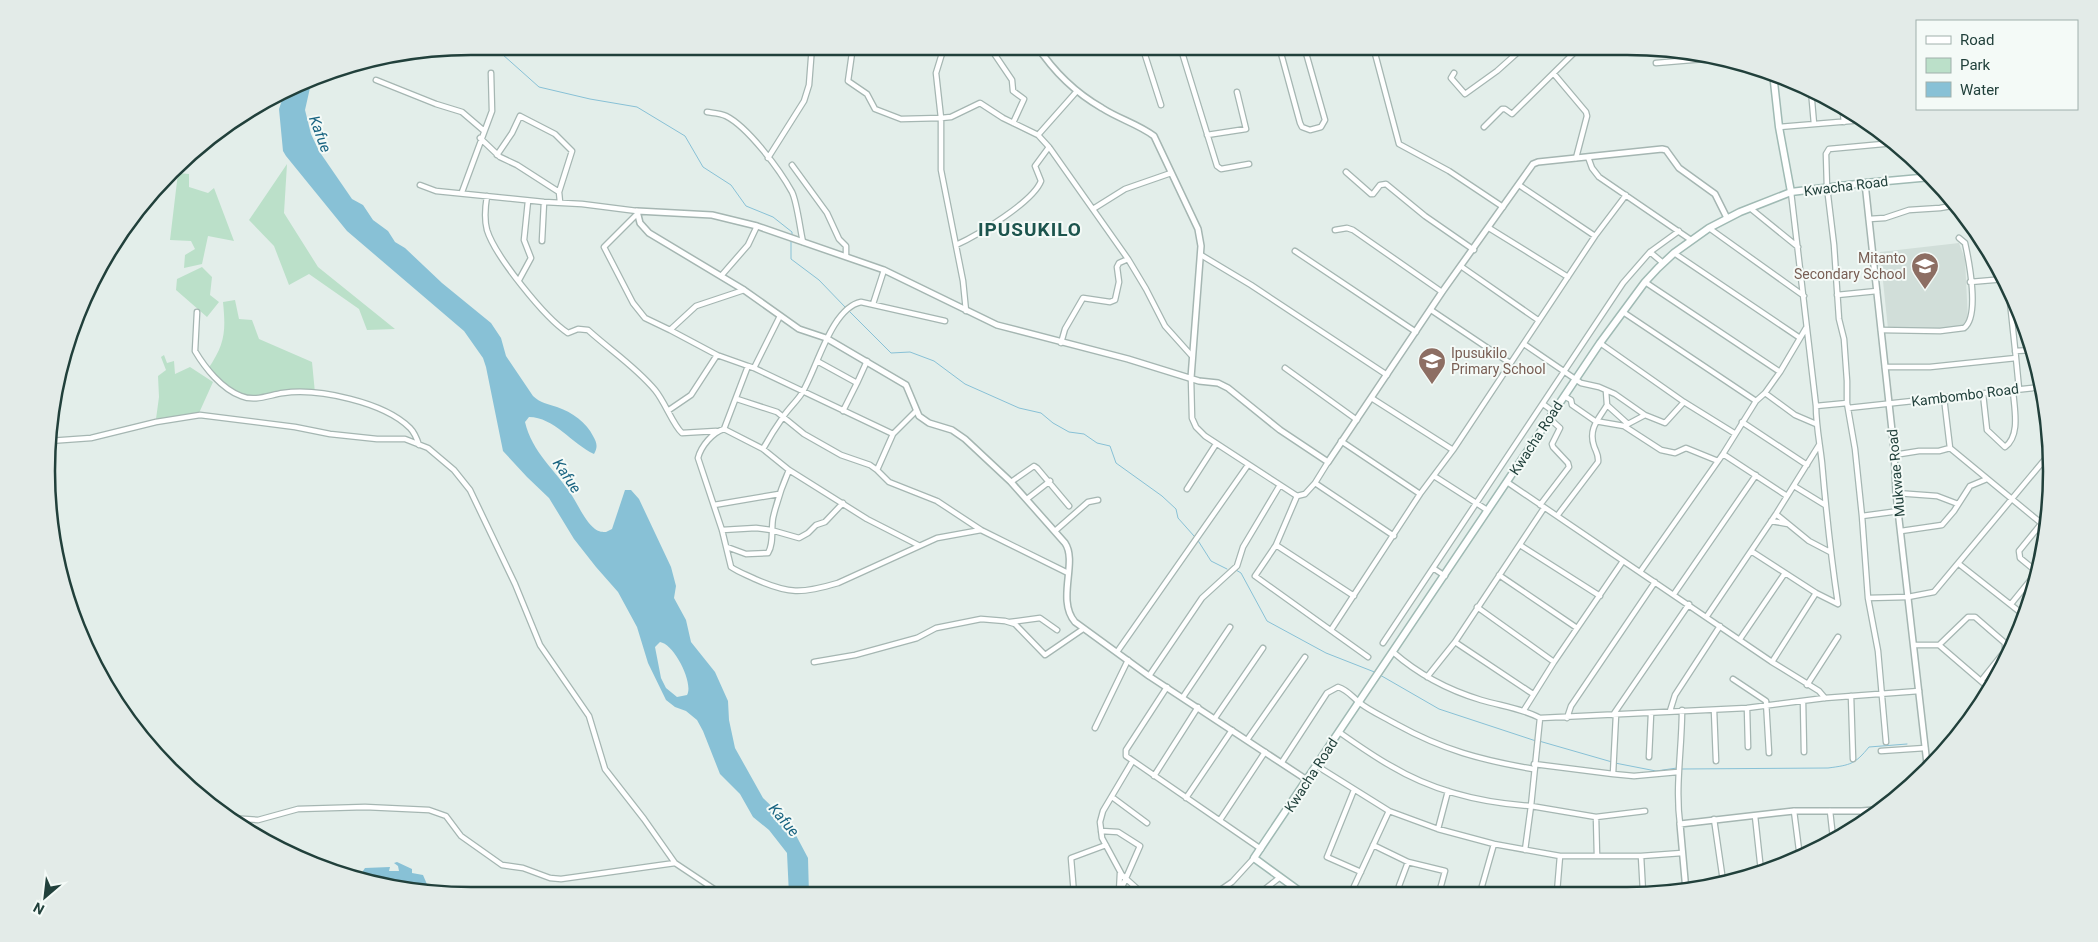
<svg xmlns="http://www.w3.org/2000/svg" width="2098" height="942" viewBox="0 0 2098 942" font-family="Roboto,sans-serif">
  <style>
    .built { fill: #d1ded9 }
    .green { fill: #bbe0c9 }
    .water { fill: #88c1d6; fill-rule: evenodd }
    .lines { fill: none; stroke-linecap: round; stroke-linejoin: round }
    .stream { stroke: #88c1d6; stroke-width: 1 }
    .minor-casing { stroke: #a5b6b2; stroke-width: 7 }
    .tertiary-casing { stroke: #a5b6b2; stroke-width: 8 }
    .secondary-casing { stroke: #a0bab4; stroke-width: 9 }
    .minor { stroke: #fff; stroke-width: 4.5 }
    .tertiary { stroke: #fff; stroke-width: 5 }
    .secondary { stroke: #fff; stroke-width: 6 }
    .labels { text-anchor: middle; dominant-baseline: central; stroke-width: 4; stroke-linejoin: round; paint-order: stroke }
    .street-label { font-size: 14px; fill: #21403b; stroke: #f4faf7 }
    .education-label { font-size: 14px; fill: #785e54; stroke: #f4faf7; text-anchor: end }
    .water-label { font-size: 15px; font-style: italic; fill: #176380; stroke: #f4faf7 }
    .district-label { font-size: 19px; font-weight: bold; letter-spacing: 1px; fill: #1c544d; stroke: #f4faf7 }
    .rim { fill: none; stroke: #21403b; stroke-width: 2.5 }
  </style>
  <rect width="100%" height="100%" fill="#e3eeea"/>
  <path class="built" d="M1959,243L1965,259L1968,321L1963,326L1958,328L1888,329L1880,252Z"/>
  <path class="green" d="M287,164L284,213L318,267L395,329L367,330L359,309L309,274L289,285L274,246L249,220Z
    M178,173L189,174V187L208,193L214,188L234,241L208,236L202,264L184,268L185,255L195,249L191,241L170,240Z
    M202,267L212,277L210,295L219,302L207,317L176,290L177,279Z
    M235,300L239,319L252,320L259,339L312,362L315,393H283L249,399L228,389L208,369C225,344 226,332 223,302Z
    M164,355L167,363L174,361L175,374L190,367L213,382L199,413L156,419L159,397L158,376L166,370L161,357Z"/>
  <path class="water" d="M312,79L305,110L311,134L319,151L352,199L363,205L373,220L388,231L395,242L405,248L442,283L491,323L501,338L506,356L533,396C540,403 548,404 557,407C572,412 587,423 593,436C597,443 598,447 594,454C572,444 554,417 529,417L525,422C532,452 555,470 571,494C579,506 584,520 595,529C599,532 603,532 606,532L612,529L625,490H631L639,499L671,567L676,586L674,598L686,620L691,642L715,672L728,701L729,720L735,748L763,798L790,824L808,858L809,895H789L787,853L769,830L753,817L740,794L720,774L703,731L697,720L686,711L675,707L666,700L648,663L637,627L618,592L596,567L574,539L549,498L527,477L503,451L486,367L483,358L464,331L347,231L286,156L283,151L279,109L285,91ZM660,642C674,644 694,683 687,695L677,697L666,688L661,678L655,647Z
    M397,862L412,869V873L423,875L429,889L359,877L365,868L390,867L389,871H399L398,866L394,863Z"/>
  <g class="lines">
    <path class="stream" d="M493,46L539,87L590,99L637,107L685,136L703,167L731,185L746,206L773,217L792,232V235
      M791,241V259L819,280L846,308
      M849,311L891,353L910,352L934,361L965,384L1019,408L1041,413L1053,423L1069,432L1084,434L1097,443L1110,446L1116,463L1162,496L1176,509L1178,518L1194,536
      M1197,539L1211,561L1227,569
      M1236,570L1241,573L1267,621L1326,653L1377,673
      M1380,675L1439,709L1536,741
      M1539,741L1612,762
      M1615,763L1656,771L1677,768
      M1681,769L1828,768C1851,765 1855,764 1869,747L1907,744"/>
    <g class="minor-casing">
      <path id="minor" d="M853,46L848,81L867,94L875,109L901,119L941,118V170L963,281L966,311
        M934,46H944
        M989,46L1012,80L1013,91L1024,99L1013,123
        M1148,46L1145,55L1161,105
        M1180,46L1217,166L1221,169L1249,164
        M1279,46L1300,123L1302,127L1310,130L1321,127L1325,120L1304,46
        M1373,46L1399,144L1449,171L1503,207
        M944,47L936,73L941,118L951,117L980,103L1003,118L1038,135L1049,147L1128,259L1146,289L1165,326L1191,355
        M1042,54L1069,46
        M1656,63L1704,59
        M1454,73L1451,78L1465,94L1497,71L1525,46
        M1554,74L1586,112L1587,116L1576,158
        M376,80L436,104L462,112L483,130
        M1811,90L1814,124
        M1842,105L1844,122
        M707,112C713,113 720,113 726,116C748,127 780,170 792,192C797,202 800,229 803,242
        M1484,127L1502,109H1505L1512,114L1581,46
        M1779,127L1863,120
        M1038,135L1077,91
        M1207,135L1246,129L1237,92
        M480,138L500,157L517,165L559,192
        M497,155L512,133L520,116L555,134L572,151L559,192L560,202
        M1588,157L1592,168L1599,177L1691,240
        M768,158L804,101L809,85L812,46
        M792,165L827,213L839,239L846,246V256
        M1346,172L1371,194H1373L1380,185L1386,184L1425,216L1474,250
        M420,185L436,191L544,202L582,204L637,211
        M1519,185L1595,236
        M1827,187L1834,245L1839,319L1844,339L1847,381V403L1855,449L1862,516L1868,598L1878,651L1886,742
        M1827,188L1826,154L1829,149L1894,143
        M462,192L492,111L491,73
        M487,196C485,208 484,219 487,230C495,256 545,318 568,333L578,329L588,330C610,350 636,367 655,390C665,402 673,425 682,433L716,431
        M1750,208L1798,247
        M1093,209L1125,189L1171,173
        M637,214L604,247L633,303L645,318L670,330L696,306L744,290
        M1869,219L1885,218L1909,210L1940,208L1957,205
        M1489,228L1568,277
        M1709,228L1804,296
        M1335,230L1347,228L1353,230L1442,292
        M542,241L544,202
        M956,245C978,235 1033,202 1041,181L1035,166L1049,147
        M1295,251L1416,332
        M1650,252L1663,263
        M1674,253L1800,338
        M1201,255L1251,285L1387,375
        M1462,267L1538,320
        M721,276L748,245L757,226
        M519,280L531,258L524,240L528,201
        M1645,282L1780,372
        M1970,282L2005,279
        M2008,283L2016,358
        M1837,295L1877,291
        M873,304L884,270
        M1431,310L1510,363
        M197,312L195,351C205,368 222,389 241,396C255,402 269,395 283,393C318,388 384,402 410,428C415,433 417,439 419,445
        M1623,312L1756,401
        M780,316L754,368L748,366L724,429C713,432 701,446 698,458L722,530L731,567C738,572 747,575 755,579C789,594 801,594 838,583L937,538L981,530L1068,573
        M670,330L717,355L748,366
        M1881,330L1940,331L1964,328C1980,317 1969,261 1965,243L1959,238
        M1061,343L1065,329L1083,298L1110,302L1115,300L1119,282L1117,267L1119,263L1128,259
        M1600,343L1684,402L1734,433
        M1524,344L1581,383L1599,387L1615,394L1645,415
        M2015,351L2033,350
        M817,361L857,383L843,411
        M1885,367H1930L2016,358L2019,389
        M754,368L893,434L916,411
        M1285,368L1357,420
        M1191,378L1192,418L1196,427L1205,436L1297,496L1305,494L1315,483
        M857,383L867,361
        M1765,393L1795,415L1816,424
        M1983,394L1987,430L2005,447C2021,435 2014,408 2013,390
        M1564,396L1571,400L1572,405L1595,421L1624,426L1661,450L1675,453L1686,448L1718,461
        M1944,398L1950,448L2041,523
        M737,399L777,412L804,434L841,455L870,465L877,470L889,482L937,501L981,530
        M1373,399L1453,450
        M1543,404L1554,412
        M1607,405L1628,424L1645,415L1665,423L1684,402
        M1816,406L1847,403
        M1848,408L2042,387
        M669,410L691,395L717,355
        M1742,422L1807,465
        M724,429L763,449L789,470L867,519L918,545
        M49,441L91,438L156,422L200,415L295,427L330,434L377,439H405L428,448L454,470L470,490L515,584L540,645L589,716L605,769L644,819L675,863
        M1341,441L1420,494
        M763,449C769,438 776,427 783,417C789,408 797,401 802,393C817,369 831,308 861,302L945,321
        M1723,454L1787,496
        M1894,455L1919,451H1939L1950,448
        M1328,462L1315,483L1394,536
        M877,470L893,434
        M1434,476L1487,510
        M1011,482L1034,466L1037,468L1069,506
        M1507,482L1772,662L1819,691L1825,698
        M1794,486L1825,505
        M1187,489L1216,444
        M1896,493L1937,496L1958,504
        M1027,499L1050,481
        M714,505L779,494
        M1540,505L1569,467L1568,463L1553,447L1552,444L1560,428L1549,418
        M1776,514L1809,541L1830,552
        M1557,516L1598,462C1599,455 1596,452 1594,446C1588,428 1599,419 1607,405L1606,391
        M1862,516L1899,511
        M1771,521L1788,524
        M722,530L756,528L771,530L799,538L808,533L816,525L825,522L843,503
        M1055,531L1088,502L1098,500
        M1901,531L1942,525L1954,511L1970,486L1987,479
        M1276,545L1297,496
        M1520,545L1600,596
        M727,547L746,554L768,553C774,544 771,529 773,518C777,501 782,486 789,470
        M1751,551L1816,593L1838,604C1831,557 1826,510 1822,463C1820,444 1816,426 1816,406L1791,192
        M1959,564L2025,616
        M1433,568L1445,576
        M1640,572L1723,454L1756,401L1765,393L1780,372L1806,328
        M2037,572L2020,558L2019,551L2049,514
        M1499,575L1577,628
        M1674,594L1756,475
        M1354,596L1276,545L1255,576L1368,657
        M1868,598L1908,597L1934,592L2051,452
        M2011,604L2037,572
        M1477,607L1554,662
        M1707,616L1776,514L1819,445
        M1010,622L1040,618L1057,630
        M1331,630L1420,494L1453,450L1595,236L1626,195
        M1740,639L1785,573
        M1455,642L1533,694
        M1383,643L1623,283L1650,252L1679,231
        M1914,645H1939L1989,688
        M1939,645L1968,617H1975L2005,643V651L1981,681
        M1117,652L1248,465
        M1393,652C1418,674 1448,690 1481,700C1501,706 1521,708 1540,718L1747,708L1825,698L1919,691
        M814,662L855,655L917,638L936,628L981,619L1005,621L1015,624L1045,655L1083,629
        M1772,662L1816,593
        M1149,676L1202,598L1237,566L1243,547L1280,485
        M1427,677L1455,642L1544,508
        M1733,679L1766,701L1769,753
        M1807,685L1838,637
        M1167,687L1126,750V756L1261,849
        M1851,696L1853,759
        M1183,697L1230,627
        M1803,701L1804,752
        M1747,708L1748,747
        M1524,710L1554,662L1623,561
        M1714,710L1716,761
        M1670,711L1675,695L1720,626
        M1613,715L1689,604
        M1215,718L1263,648
        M1540,718L1531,806L1596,817L1645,811
        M1567,718L1571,706L1655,582
        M1095,728L1128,660
        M1339,732C1356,744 1373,756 1391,766C1433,791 1483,803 1531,806L1525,850
        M1247,740L1305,657
        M1881,751L1925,748
        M1649,757L1651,714
        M1132,762L1103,811L1100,822L1102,838L1122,875L1143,894
        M1282,762L1327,693L1338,687C1348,690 1352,697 1360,703C1370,711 1384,717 1396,724C1443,750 1481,760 1533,769
        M1534,764L1613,774L1616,715
        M1317,766L1389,811L1438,829L1494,844L1560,856H1641L1682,853
        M1613,774L1634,776L1678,772
        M1154,776L1198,707
        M1354,790L1327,857L1361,872
        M1112,797L1147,823
        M1186,798L1232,730
        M1794,811L1800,858
        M1830,811L1833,838
        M1862,811L1863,821
        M1755,816L1761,871
        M1596,817L1597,856
        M230,818L258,820L298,809L365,807L429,810L446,816L461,836L502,865L523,868L550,878L561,879L675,863L723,895
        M1714,819L1723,881
        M1220,820L1265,752
        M1680,824C1675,786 1682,749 1682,710
        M1438,829L1448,791
        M1101,831L1118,832L1140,846L1119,894
        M1373,845L1408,862L1445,871L1439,893
        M1641,856L1643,892
        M1119,892L1120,873
        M1557,892L1560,856
        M1216,893L1232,882L1254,858
        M1260,893L1279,878
        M1351,893L1389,811
        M1401,893L1399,886L1408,862
        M1480,893L1494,844
        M1074,894L1071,858L1106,845"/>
    </g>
    <g class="tertiary-casing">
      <path id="tertiary" d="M1037,46C1054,72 1076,93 1102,108C1119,119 1138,124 1154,136L1198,229L1201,246L1191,378
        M1865,183L1894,449L1896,493L1927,764
        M1307,780L1149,676L1075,622C1056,600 1078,562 1065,543L1011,482L965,439L952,430L929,423L919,416L906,385L826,338L799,329L744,290L649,233L640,223L637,211L712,215L757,226L884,270L997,325L1128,359L1199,381L1218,383L1228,388L1280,430L1328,462L1442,292L1533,164L1538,162L1662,149L1666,150L1679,168L1715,194L1727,218
        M1686,891L1680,824L1794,811H1862L1884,809"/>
    </g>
    <g class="secondary-casing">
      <path id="secondary" d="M1773,73L1779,127L1791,192
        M1302,893L1254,858L1600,343L1645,282L1658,268L1674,253L1709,228L1740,212L1791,192L1865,183L1931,177"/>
    </g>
    <use href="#minor" class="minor"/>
    <use href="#tertiary" class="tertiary"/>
    <use href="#secondary" class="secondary"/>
  </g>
  <defs>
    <g id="school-pin" transform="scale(1.4375)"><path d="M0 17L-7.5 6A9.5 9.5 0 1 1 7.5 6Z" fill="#8d6e63" stroke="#f4faf7"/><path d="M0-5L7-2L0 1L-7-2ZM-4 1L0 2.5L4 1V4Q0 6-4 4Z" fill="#fff"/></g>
  </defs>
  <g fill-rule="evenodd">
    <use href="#school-pin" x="1925" y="266"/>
    <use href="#school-pin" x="1432" y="361"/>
  </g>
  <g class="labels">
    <g class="street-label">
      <text transform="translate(1846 186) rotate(-7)">Kwacha Road</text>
      <text transform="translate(1965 395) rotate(-7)">Kambombo Road</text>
      <text transform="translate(1536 438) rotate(-57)">Kwacha Road</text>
      <text transform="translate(1896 473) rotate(-95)">Mukwae Road</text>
      <text transform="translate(1311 775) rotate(-57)">Kwacha Road</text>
    </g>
    <g class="education-label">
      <text x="1906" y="258">Mitanto<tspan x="1906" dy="16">Secondary School</tspan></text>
      <text x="1451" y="353" text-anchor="start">Ipusukilo<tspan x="1451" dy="16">Primary School</tspan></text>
    </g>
    <g class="water-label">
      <text transform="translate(320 134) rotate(70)">Kafue</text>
      <text transform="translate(567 476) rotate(56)">Kafue</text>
      <text transform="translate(784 820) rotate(50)">Kafue</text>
    </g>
    <g class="district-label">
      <text x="1030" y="229">IPUSUKILO</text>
    </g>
  </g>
  <path d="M0 0H2098V942H0ZM471 55H1627A416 416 0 0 1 2043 471V471A416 416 0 0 1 1627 887H471A416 416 0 0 1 55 471V471A416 416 0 0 1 471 55Z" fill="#e3ebe8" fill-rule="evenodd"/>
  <path class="rim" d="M471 55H1627A416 416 0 0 1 2043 471V471A416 416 0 0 1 1627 887H471A416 416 0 0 1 55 471V471A416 416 0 0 1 471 55Z"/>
  <rect x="1916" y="20" width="162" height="90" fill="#f4faf7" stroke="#a0b0ac"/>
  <rect x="1926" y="36" width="25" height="8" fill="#ffffff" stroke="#a0b0ac"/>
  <text x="1960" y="45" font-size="15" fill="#21403b">Road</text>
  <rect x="1926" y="58" width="25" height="15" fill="#bbe0c9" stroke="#a0b0ac"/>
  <text x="1960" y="70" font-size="15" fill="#21403b">Park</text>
  <rect x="1926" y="82" width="25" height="15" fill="#88c1d6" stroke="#a0b0ac"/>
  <text x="1960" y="95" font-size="15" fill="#21403b">Water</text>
  <g transform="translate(45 897) rotate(208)" stroke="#f4faf7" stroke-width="4" paint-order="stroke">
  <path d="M0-4L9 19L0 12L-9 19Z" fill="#21403b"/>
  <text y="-8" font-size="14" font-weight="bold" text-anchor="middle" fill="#21403b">N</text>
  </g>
</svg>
